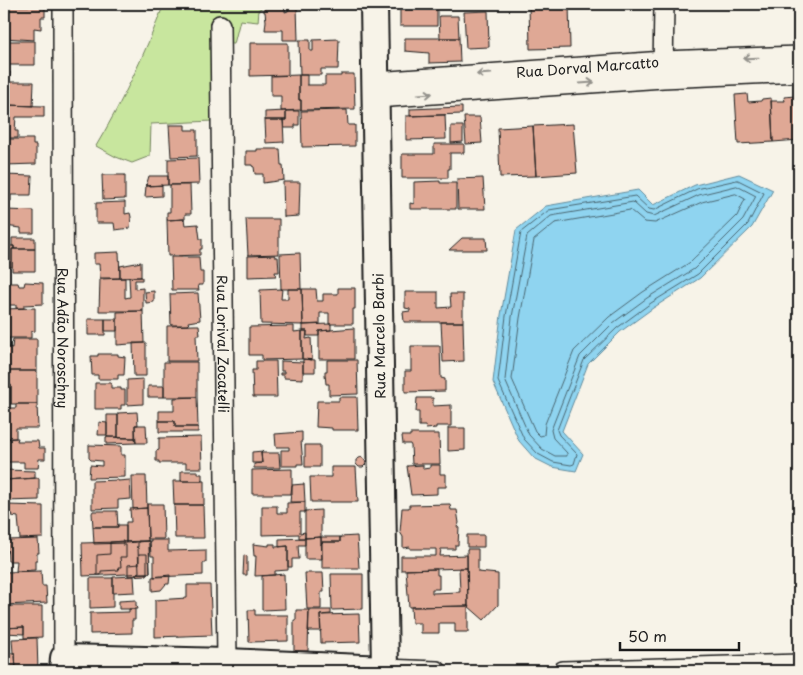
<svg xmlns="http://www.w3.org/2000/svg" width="803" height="675" viewBox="0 0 803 675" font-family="'Playpen Sans',sans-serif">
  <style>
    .green { fill: #c8e69e; stroke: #72815d }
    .water { fill: #8fd4f0; stroke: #618a9b }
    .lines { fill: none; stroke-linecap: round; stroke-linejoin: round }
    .shore { stroke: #4a6671; stroke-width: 1 }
    .building { fill: #dfa895; stroke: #1c1c1c }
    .street-casing { stroke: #1c1c1c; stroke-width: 22 }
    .secondary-casing { stroke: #1c1c1c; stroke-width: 30 }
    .street { stroke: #f7f3e8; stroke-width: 19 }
    .secondary { stroke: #f7f3e8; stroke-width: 26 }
    .oneway { stroke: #94928c }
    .labels { text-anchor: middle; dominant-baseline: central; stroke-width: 5; stroke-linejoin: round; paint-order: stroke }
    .street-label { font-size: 14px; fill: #1c1c1c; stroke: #f7f3e8 }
  </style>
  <rect width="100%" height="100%" fill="#f7f3e8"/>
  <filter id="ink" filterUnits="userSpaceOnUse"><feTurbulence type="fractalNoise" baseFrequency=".02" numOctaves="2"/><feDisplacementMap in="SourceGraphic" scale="10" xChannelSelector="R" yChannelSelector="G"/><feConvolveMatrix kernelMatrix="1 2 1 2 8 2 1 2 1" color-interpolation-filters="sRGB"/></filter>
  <g filter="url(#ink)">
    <path class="green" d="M164,4H273L259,9L258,22L240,20L234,44L215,45L213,55L212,121L151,124L150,156L132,163L116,157L96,146C123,101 145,53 164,4Z"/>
    <path class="water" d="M739,174L773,190L752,227L700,278L653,308L620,332L588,364L562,431L583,454L576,471L552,467L534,458L519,441L493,382L501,315L516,230L546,206L638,190L653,205L695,185Z"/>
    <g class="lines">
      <path class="shore" d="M738,180L764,193L748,224L698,274L651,303L617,328L584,360L557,430L559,435L577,454L574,464L571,465L553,462L538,454L524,439L498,381L506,316L521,232L549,210L635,196L649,209L654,210L697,189Z
        M737,186L756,196L743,220L694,269L647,298L613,323L580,356L551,430L553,438L567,453V456H555L542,449L529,435L505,380L512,317L527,236L551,216L633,202L646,214L654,216L699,195Z
        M736,194L745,199L737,216L689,263L643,292L609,317L574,351L545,424L544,435L540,436L535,431L512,379L520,318L534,240L555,223L630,210L644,222L655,223L702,202Z"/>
    </g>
    <path class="building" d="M264,4H286L285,12L288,11L289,7H297L298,40H283V30H265L266,21L265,12H264Z
      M400,4H429L431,6H437V26H400Z
      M529,4H569L570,48L530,49Z
      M4,6H45V17H41V29L34,28V40L4,38Z
      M488,11L489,47L466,48L464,12Z
      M439,16H458L459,38H440Z
      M405,38H459L460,62L429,63V53L405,51Z
      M339,39L338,69H321V75H300L299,40H310V51H313V40Z
      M4,41H35V65H4Z
      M250,43H288V75L250,76Z
      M4,72H10L9,82H34L33,106L8,105L7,81L4,82Z
      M341,74H354L355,109L301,110V100H299V75H307V85H325V76H341Z
      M299,75V100H301V110L281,111V96H271V76Z
      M7,81L8,105H4V82Z
      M747,94L748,102L761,101L762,99L771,98L773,142L738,144L735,95Z
      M795,96V100H799V140L773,142L771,101H785L784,97Z
      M4,105L44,106V117H16L15,131H18V138H4Z
      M462,107V114L410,116V109Z
      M347,110L348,125H355V146L302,147L301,111Z
      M286,111H299V125H295V128H284L283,120H286Z
      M286,111V120H265V112Z
      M445,115L446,139L406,140V116Z
      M464,117H480L482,143L466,144Z
      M265,120H283L284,142L266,143Z
      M573,124L577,173L536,176L533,126Z
      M169,125H185V130H197V156L171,157Z
      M451,126H463V142L451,143Z
      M533,126L536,176L500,177L498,128Z
      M5,139H33V145H36V164L5,165Z
      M434,144H464V153H450V169H448V178H402V154H434Z
      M257,149H280L281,165H283L284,180L263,183V174H255L254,167L252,166V165H246V151H257Z
      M198,158L199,184L168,185V159Z
      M4,175L32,176L31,195H11V201L4,200Z
      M102,175H125V199L103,200Z
      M149,176H168V185L146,186Z
      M483,178L485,209H458L457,179Z
      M440,181V183H456V209H410V203L414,204V182Z
      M283,182H300L299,216L284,217Z
      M162,185V196L145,197L146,186Z
      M170,185H190L191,214H185V219L167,220V212H170Z
      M125,202V214L130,213L131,217L130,228L115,230L114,223H96V203Z
      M6,210L34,211V233H21V228L4,226V213H6Z
      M184,219L185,225L198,224L200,239H202V249H200V255L168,256L167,220Z
      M246,219H279V254L248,255Z
      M12,238H35V249H14V246H12Z
      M462,238H486L487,250H449Z
      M4,246H14V249H12V267H4Z
      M12,249H35V271H12Z
      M119,252L120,278H100L99,264H94V253Z
      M300,253L301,289H281L280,254Z
      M275,255V257H278L279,272H275L276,276L248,277V256Z
      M171,257H199L200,272H203V285H198L199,290H172Z
      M141,262V277L120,278V266Z
      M129,277H142V280H135V289L143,288V311H99L100,279L125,278V298L130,297Z
      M25,282L43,283V304L24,305V308H16V305H4V283H18L19,286H24Z
      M338,288H355V309H353V324H329V313H320V324L303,325L302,289H316L317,301H323V294H338Z
      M282,289L281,299H288V289H302L303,325L261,324L260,290Z
      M154,291V302L146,303L145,292Z
      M405,292H438V308L451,307L450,294H463V322H404L403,312L410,311V309L405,308Z
      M198,293L200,320L188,322L189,325H171L170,294Z
      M35,308V331L31,332V338H5L4,309Z
      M143,311L144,343L117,345V312Z
      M88,319H105V335H88Z
      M105,319H117V331H105Z
      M441,322H463L464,361L443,362Z
      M331,324V330L319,331V336H307V331H303V325Z
      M194,325H199L200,335H196L197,361H167V326Z
      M294,326V332L302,331V359L262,360V355H249V327Z
      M354,328V359H319V331Z
      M302,331H307L306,339L311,338L312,360L302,359Z
      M4,338H9V347L12,348L13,339H37V371H4L6,352Z
      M133,343H146V376H134Z
      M411,346H440L441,378L445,379V391L405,392V371H411Z
      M98,354H118V356L125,357L124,375H118V379H98V375H92L91,356H98Z
      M303,359L315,360V372H303Z
      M327,360H357L358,394L329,395V384H326L325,374V371H327Z
      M256,361H276L277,397H253L252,370H256Z
      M281,361L303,362V379L284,378V375H280V373H284V371H281Z
      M164,362H197V397H164Z
      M5,371H37V404H11V385H5Z
      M143,379V404L127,405V380Z
      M95,383H111V388H121V390H125V405H121V409H95Z
      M4,385H11V404H4Z
      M148,386H164V397H148Z
      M197,397L198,427H175V421H159V411H174V398Z
      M339,397H357L358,430H332V428L316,427L317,401H339Z
      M417,398H433V406L451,405V426H436V428L426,429L425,426H419V412H416Z
      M16,404H37L38,428H16V438H4V408H16Z
      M137,412L138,425H135V438H118V413Z
      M107,415H118V437H107Z
      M159,421H175V427H198V432H159Z
      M99,422L107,423V435H98Z
      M135,425H146L147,443H136Z
      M448,428H465V450L448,451Z
      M302,432V441H301L303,464H297V466H281V450H289V447H276L275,434Z
      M410,434H439L440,464H412L411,446L410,444H403L402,436H410Z
      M106,437L135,438L136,443L106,444Z
      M201,437L202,468H186V463H159V461H156V451L159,450V438Z
      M18,438L17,441H38L39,448H45V459H39L38,468H24V462H8V470H4V439Z
      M89,445L121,446V455H125V477L89,478L90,465L102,466V461L91,460L89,458Z
      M305,445H320V467H305Z
      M263,451L261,453L262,463H252V452Z
      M261,453H279L280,468H254V464L262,463Z
      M361,457L365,460L366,464L363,467H359L356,464V460Z
      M423,465V469L430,468V465H440V474H446V487H437V494L411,495L407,466Z
      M331,467H356L358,502H311L310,477H331Z
      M292,469V494H252V470Z
      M5,470L35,471V478L5,480Z
      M181,471H198V474H202V481H181Z
      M132,476H146L147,508L133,509Z
      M39,478V500L5,501V480Z
      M118,480V481L130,480L131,499L118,500V508L92,509V481Z
      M173,481H204V505H174Z
      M304,484L305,502H290L292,485Z
      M305,502V512H300V533L305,532V538H299V534L262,535V506H277V513H287V503Z
      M147,504H163L164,539H148Z
      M450,504L451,510H457L459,523L457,527H459L458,545H455V549H441L440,556L467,555V568L401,570V556H436V549H410V547L403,548V537L400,532L402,508H409V505Z
      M4,505H7L8,532L4,533Z
      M7,505L43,506V538L20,539L18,517L12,516L13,514H9Z
      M174,505H203L204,538H175Z
      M147,508L148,541L126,543V522H131L130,509Z
      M321,510V537L305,538V511Z
      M93,511H117L118,527H93L92,513Z
      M117,525H126V543L94,544L93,527H118Z
      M467,535H484V547H467Z
      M357,536L359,568H322V542H340V537Z
      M321,537H340V542H322L321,545Z
      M321,537L322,559H305V538Z
      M305,538V545H298L299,559H292V567H288V546L279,547V539Z
      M38,539L39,553H37V560H35V570L16,571L17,561H8L7,540Z
      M150,540H168V551L206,550V563H203V575L154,577V556H151Z
      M123,541V545H126V557H120L121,567H118L119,570L101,571V575H97V555L110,554V542Z
      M138,541H149L150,573H137L139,572L138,548L136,547H138Z
      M149,541L150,573L83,576L82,543Z
      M253,544L269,546V544H275V547L288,546V570L275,571V575L255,576L256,556H254Z
      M467,549H478V572L498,574V605L484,620L468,606Z
      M139,554H147V575L128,576V565L139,564Z
      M244,555L247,556V575H243Z
      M459,568H467L468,606L409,607L406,570L437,569V575H439V589H432V593L460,592Z
      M41,571L42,586H46L47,603L4,605V572Z
      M305,573H323L324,592H321V609H307Z
      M284,574L285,609L262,610V576Z
      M331,574H363V609L332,610Z
      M170,575L169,584H166L161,590L152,591V577Z
      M134,576L135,592L113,593V577Z
      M90,578H113V607L90,608Z
      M187,585H210L212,635L155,637V600L187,598Z
      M136,600V606H137L138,609H119V601Z
      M4,606H42V637L24,638V627L4,628Z
      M468,606V632H455V623H439V633H421V623H412L411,607Z
      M129,609H135V620H132V633L90,634V613L129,612Z
      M248,610H255V615H288V641L249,642Z
      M296,610H309L308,651H294V620H296Z
      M309,610H331V614L320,615L321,631H308Z
      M359,614L360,642L321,643L320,615Z
      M24,627V634L4,633V628Z
      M37,638L38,671H16L15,653H13L12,639Z
      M4,653H15L16,671H4Z"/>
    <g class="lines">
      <g class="street-casing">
        <g id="street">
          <path id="s1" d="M63,4L64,658"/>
          <path id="s2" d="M220,25L227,662"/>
          <path d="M663,72L664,4"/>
          <path id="s3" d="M376,82L663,61L799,56"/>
          <path d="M376,98L663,78L799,72"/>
          <path d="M385,669L437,671"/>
          <path d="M563,671L799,664"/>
        </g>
      </g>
      <g class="secondary-casing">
        <path id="secondary" d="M63,671L64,658L227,662L385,669L374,4"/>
      </g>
      <use href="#street" class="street"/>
      <use href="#secondary" class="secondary"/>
    </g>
    <defs><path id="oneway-shaft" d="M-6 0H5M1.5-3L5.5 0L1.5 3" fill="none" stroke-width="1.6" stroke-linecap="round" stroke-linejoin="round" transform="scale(1.25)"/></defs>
    <g class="oneway">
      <use href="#oneway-shaft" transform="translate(751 58) rotate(178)"/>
      <use href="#oneway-shaft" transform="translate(484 74) rotate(176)"/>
      <use href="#oneway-shaft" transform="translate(587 83) rotate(-4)"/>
      <use href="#oneway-shaft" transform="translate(425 94) rotate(-4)"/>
    </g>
  </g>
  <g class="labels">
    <g class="street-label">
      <text stroke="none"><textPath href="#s3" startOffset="212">Rua Dorval Marcatto</textPath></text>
      <text transform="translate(379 336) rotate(-91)">Rua Marcelo Barbi</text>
      <text stroke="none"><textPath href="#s1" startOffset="334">Rua Adão Noroschny</textPath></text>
      <text stroke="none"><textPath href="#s2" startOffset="319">Rua Lorival Zocatelli</textPath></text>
    </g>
  </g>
  <rect width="803" height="675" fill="none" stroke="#f7f3e8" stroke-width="20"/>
  <rect x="10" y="10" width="783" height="655" fill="none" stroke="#1c1c1c" stroke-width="2" filter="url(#ink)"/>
  <path d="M620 642v8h119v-8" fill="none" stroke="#1c1c1c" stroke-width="2.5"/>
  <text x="628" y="642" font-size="15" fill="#1c1c1c" stroke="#f7f3e8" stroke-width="4" paint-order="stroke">50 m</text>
</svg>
